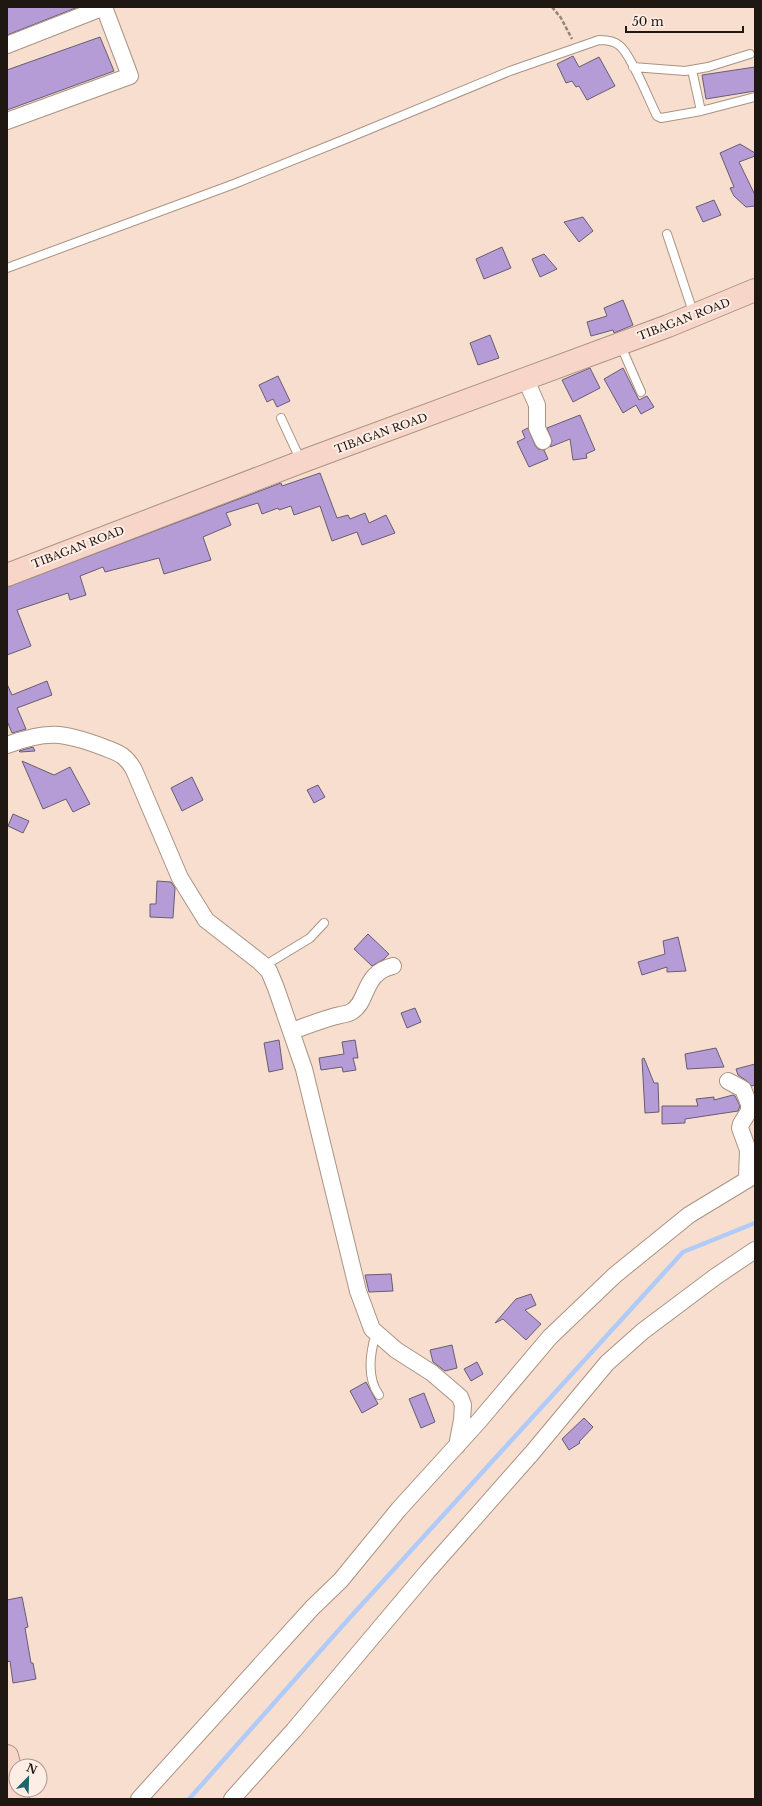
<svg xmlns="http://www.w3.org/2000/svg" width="762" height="1806" viewBox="0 0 762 1806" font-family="'Libre Baskerville',serif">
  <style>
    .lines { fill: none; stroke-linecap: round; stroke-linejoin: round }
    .stream { stroke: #b0cbf8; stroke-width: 4.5 }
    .building { fill: #b69cd6; stroke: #665d72 }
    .service-casing { stroke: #aa9383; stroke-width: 10 }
    .minor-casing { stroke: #aa9383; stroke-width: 18 }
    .secondary-casing { stroke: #aa9383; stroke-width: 24 }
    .path { stroke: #948377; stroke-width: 2.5; stroke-dasharray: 4 2; stroke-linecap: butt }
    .service { stroke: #fff; stroke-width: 8 }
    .minor { stroke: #fff; stroke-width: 16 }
    .secondary { stroke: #f7d5c9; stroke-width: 22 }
    .labels { text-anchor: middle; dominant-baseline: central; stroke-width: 4; stroke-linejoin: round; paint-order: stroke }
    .street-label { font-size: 11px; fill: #1f1711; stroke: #fdede4 }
  </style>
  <rect width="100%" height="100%" fill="#f7dece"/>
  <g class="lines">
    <path class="stream" d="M189,1799L345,1623L683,1252L755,1223"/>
  </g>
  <path class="building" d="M7,7H78L7,35Z
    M100,37L114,71L7,110V70Z
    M573,56L579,67L599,57L615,86L587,100L579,86L576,87L572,81L566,83L557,64Z
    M755,67V91L706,99L702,75Z
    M740,144L755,153V156L739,162L755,195V206L746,207L734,196L730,188L734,187L720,153Z
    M714,200L721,215L703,222L696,207Z
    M583,217L593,231L579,242L564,222Z
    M502,247L511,268L484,279L476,259Z
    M544,254L557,269L540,277L532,259Z
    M623,300L633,325L614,333L613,330L591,336L587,322L607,316L604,308Z
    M490,335L499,358L478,365L470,343Z
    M590,368L600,388L573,402L562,380Z
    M623,368L639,400L647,396L654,407L641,414L636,405L623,413L604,379Z
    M278,376L290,401L277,407L273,399L267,402L259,385Z
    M580,415L595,450L586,454L587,458L573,460L570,439L550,447L552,441L547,428Z
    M528,428L535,445L538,449L544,450L548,459L529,467L517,442L525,438L522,431Z
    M320,473L337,518L348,515L350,519L365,513L369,523L386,515L395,533L362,545L357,532L332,541L320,506L294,515L291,506L279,510L278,508L262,514L258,503L226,513L231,525L203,537L211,560L164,574L159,558L105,572L103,567L80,576L86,595L70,600L68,593L17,610L31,646L7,655V587L281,483L282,486Z
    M47,681L52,695L17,708L26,729L12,733L7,721V684L12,695Z
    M33,747L35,751L20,752L19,751Z
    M22,761L54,775L70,767L90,804L73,812L66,799L43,809Z
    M192,777L203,800L182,811L171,788Z
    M318,785L325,797L314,803L307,790Z
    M13,814L29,821L23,833L8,826Z
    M157,881L171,882L175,888L173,918L150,917V904H156Z
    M368,934L389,954L384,959L372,966L354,949Z
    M678,937L686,971L667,972V967L642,975L638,962L665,954L663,941Z
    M415,1008L421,1022L407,1028L401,1013Z
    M279,1040L283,1069L269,1072L264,1043Z
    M355,1040L358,1058H353L356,1070L343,1072L342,1067L321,1070L319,1058L344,1054L342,1042Z
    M716,1048L724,1067L687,1069L685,1054Z
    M644,1058L654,1083H658L659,1112L645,1113L642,1059Z
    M755,1064V1085L752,1086L747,1081L738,1075L736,1069Z
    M733,1095L735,1096L740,1106L738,1111L685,1119V1123L662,1124V1106H698L696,1099L714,1097V1100Z
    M391,1274L393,1291L369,1292L365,1275Z
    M531,1294L536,1305L525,1310L541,1324L526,1340L503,1319L495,1323L516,1299Z
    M452,1345L457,1368L445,1371L433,1362L430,1350Z
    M477,1362L483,1374L471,1381L464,1369Z
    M366,1382L378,1404L362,1413L350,1391Z
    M424,1393L435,1422L421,1428L409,1399Z
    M584,1418L593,1427L579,1442L580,1443L569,1450L562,1439Z
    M22,1597L28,1627L25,1628L31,1663H33L36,1679L13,1683L10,1661L7,1662V1600Z"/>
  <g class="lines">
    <g class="service-casing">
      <path id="service" d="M633,67L685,71L708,67L750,54
        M692,70L701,111
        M667,234L694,315
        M7,268L234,184L348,138L510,71L599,40C606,40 615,41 620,46C631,55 650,102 657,116L661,118L701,111L755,97
        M620,344L641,392
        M281,418L301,461
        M264,966L310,938L324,923
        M376,1333C370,1353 366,1377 379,1395"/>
    </g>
    <g class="minor-casing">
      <path id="minor" d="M7,45L104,7
        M7,121L130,76L104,7
        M526,380L537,405V428L543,441
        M7,745C47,730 63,732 103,747C118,753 125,754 134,770L180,878L206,920L260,962L269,971L276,988L304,1069L358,1291L372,1329L396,1350L432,1373L460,1397L463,1405L462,1420L457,1446
        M292,1031C306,1026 321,1020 336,1016C341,1015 347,1014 351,1012C369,1002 362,973 393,966
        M728,1081L743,1089L749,1104V1111L741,1124L740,1128L748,1150L747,1178
        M139,1799L312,1608L341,1580L399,1509L479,1421L550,1337L615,1275L689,1215L755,1175
        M232,1799L294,1730L427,1572L532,1453L607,1363L643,1331L715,1277L755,1250"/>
    </g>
    <g class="secondary-casing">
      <path id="secondary" d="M7,575L306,460L668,326L755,290
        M7,1756L18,1799"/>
    </g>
    <path class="path" d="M552,7L561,18L572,39"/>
    <use href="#service" class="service"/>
    <use href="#minor" class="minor"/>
    <use href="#secondary" class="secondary"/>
  </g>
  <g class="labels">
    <g class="street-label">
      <text transform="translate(684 319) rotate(-21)">TIBAGAN ROAD</text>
      <text transform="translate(381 433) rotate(-20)">TIBAGAN ROAD</text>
      <text transform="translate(78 547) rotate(-21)">TIBAGAN ROAD</text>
    </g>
  </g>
  <rect width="762" height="1806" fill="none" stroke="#1f1711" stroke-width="16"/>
  <g transform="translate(28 1778) rotate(23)"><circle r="19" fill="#fdede4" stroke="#a49790"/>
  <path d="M0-3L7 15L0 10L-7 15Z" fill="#17666a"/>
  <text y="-6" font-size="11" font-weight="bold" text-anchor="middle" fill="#1f1711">N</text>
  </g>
  <path d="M626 26v6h117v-6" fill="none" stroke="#1f1711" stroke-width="2"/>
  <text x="632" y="26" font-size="12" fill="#1f1711" stroke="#fdede4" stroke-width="3" paint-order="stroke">50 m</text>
</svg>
